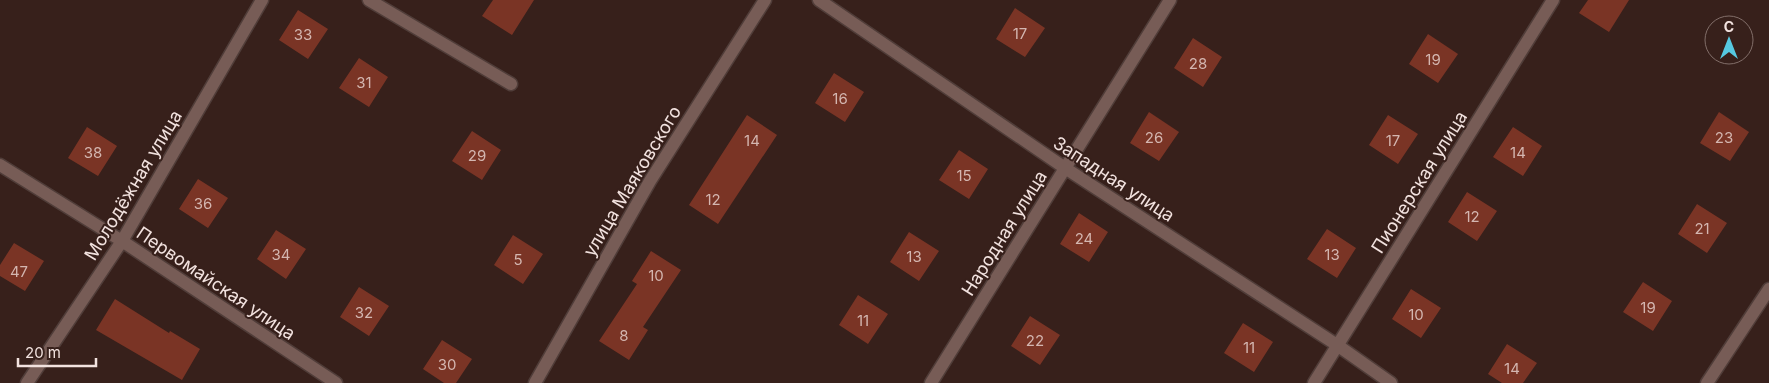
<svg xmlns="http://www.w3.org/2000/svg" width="1769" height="383" viewBox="0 0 1769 383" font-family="Inter,sans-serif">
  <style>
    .building { fill: #7a3425 }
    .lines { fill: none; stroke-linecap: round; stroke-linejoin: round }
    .minor-casing { stroke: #503d39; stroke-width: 15 }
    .minor { stroke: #775c56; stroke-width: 12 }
    .labels { text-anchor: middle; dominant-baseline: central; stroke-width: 4; stroke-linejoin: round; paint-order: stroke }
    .number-label { font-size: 15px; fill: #d4b6b0 }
    .street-label { font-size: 18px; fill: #f2e2df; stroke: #37201b }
  </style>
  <rect width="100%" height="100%" fill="#37201b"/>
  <path class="building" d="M493,0H534L512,35L482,16Z
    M1588,0H1629L1609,32L1579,13Z
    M1015,8L1045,28L1025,57L996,39Z
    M298,10L328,29L308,59L279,40Z
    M1428,34L1458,54L1438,83L1409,64Z
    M1193,38L1222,57L1203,87L1174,68Z
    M359,58L388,77L369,107L339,88Z
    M834,73L864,92L845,122L815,103Z
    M1149,112L1179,132L1159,161L1130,143Z
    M1719,112L1749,132L1730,161L1700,143Z
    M747,115L777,135L718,224L689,205Z
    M1388,115L1418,134L1398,164L1369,145Z
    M87,127L117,146L98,176L68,158Z
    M1513,127L1542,146L1523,176L1493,157Z
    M472,131L501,150L482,180L452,161Z
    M959,150L988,169L969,199L939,180Z
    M198,179L228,198L208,228L179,209Z
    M1467,192L1497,211L1477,241L1448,222Z
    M1697,204L1727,223L1707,253L1678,234Z
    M1079,213L1108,232L1089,262L1060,244Z
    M1327,229L1356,248L1337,278L1307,259Z
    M276,230L306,249L286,279L257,259Z
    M909,232L939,251L919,281L890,262Z
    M513,235L543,254L523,284L494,265Z
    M14,243L44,261L25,291L0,276V265Z
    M651,251L681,270L643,327L648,330L629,360L599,341L637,284L632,281Z
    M1643,282L1672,301L1653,331L1623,312Z
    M359,287L389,306L369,336L340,317Z
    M1411,289L1441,308L1421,338L1392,319Z
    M858,295L888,314L868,344L839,325Z
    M115,299L169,333L170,331L200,349L182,380L96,330Z
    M1030,316L1060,335L1040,365L1011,346Z
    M1243,323L1273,342L1254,372L1224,353Z
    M442,340L472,359L456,383H444L423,369Z
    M1507,344L1537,363L1523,383H1502L1488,374Z"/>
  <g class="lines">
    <g class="minor-casing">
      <path id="minor" d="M369,0L511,84
        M819,0L1065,168L1337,345L1391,383
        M0,165L122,241L336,383
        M27,383L122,241L262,0
        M535,383L650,181L765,0
        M931,383L1170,0
        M1314,383L1553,0
        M1707,383L1769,289"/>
    </g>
    <use href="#minor" class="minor"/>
  </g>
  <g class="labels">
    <g class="number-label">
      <text x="1020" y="33">17</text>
      <text x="303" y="34">33</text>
      <text x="1433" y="59">19</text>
      <text x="1198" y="63">28</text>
      <text x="364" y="82">31</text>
      <text x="840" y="98">16</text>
      <text x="1154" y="137">26</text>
      <text x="1724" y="137">23</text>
      <text x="752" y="140">14</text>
      <text x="1393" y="140">17</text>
      <text x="93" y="152">38</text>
      <text x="1518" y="152">14</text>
      <text x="477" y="155">29</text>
      <text x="964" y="175">15</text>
      <text x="713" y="199">12</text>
      <text x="203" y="203">36</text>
      <text x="1472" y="216">12</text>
      <text x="1702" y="228">21</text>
      <text x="1084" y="238">24</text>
      <text x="281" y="254">34</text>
      <text x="1332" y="254">13</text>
      <text x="914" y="256">13</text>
      <text x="518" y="259">5</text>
      <text x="19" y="271">47</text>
      <text x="656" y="275">10</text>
      <text x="1648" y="307">19</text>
      <text x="364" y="312">32</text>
      <text x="1416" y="314">10</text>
      <text x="863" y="320">11</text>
      <text x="624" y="335">8</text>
      <text x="1035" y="340">22</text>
      <text x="1249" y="347">11</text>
      <text x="447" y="364">30</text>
      <text x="1512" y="368">14</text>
    </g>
    <g class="street-label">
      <text transform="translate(1114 179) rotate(33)">Западная улица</text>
      <text transform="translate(632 181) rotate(-59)">улица Маяковского</text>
      <text transform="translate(1419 182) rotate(-58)">Пионерская улица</text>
      <text transform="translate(133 185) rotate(-59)">Молодёжная улица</text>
      <text transform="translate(1004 233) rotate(-58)">Народная улица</text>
      <text transform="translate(216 283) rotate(34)">Первомайская улица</text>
    </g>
  </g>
  <g transform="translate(1729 40)"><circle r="24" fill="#37201b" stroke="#826e69"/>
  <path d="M0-4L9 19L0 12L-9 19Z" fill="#56c9e1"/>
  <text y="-8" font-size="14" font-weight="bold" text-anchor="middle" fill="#f2e2df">С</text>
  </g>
  <path d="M18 358v8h78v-8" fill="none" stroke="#f2e2df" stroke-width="2.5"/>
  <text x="25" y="358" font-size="15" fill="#f2e2df" stroke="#37201b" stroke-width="4" paint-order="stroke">20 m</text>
</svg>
